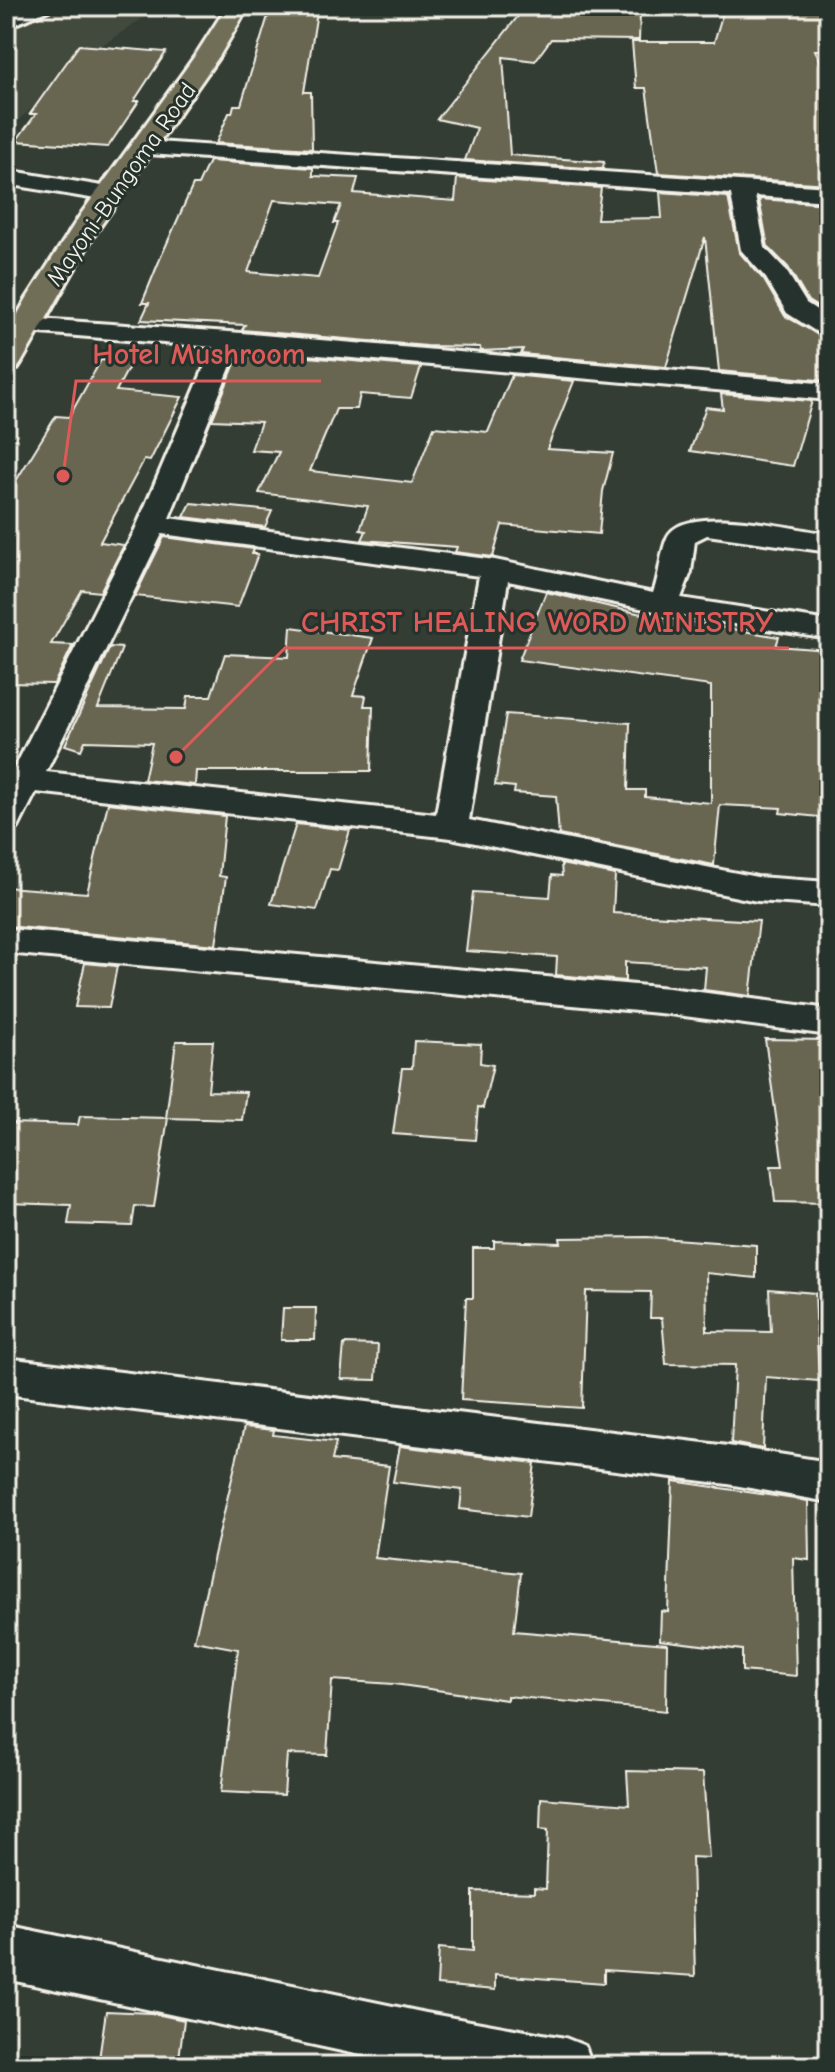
<svg xmlns="http://www.w3.org/2000/svg" width="835" height="2072" viewBox="0 0 835 2072" font-family="'Comic Neue',sans-serif">
  <style>
    .built { fill: #43493d }
    .building { fill: #676551; stroke: #f4f1e8; stroke-width: 2; fill-rule: evenodd }
    .lines { fill: none; stroke-linecap: round; stroke-linejoin: round }
    .minor-casing { stroke: #f4f1e8; stroke-width: 6 }
    .major-casing { stroke: #f4f1e8; stroke-width: 6 }
    .minor { fill: #26332d; fill-rule: evenodd }
    .major { fill: #716e59; fill-rule: evenodd }
    .labels { text-anchor: middle; dominant-baseline: central; stroke-width: 6; stroke-linejoin: round; paint-order: stroke }
    .far-street-label { font-size: 24px; fill: #f4f1e8; stroke: #26332d }
    .leader { fill: none; stroke: #de5a58; stroke-width: 3 }
    .callout-dot { fill: #de5a58; stroke: #26332d; stroke-width: 3 }
    .callout-label { font-size: 30px; text-anchor: middle; font-weight: bold; fill: #de5a58; stroke: #26332d; stroke-width: 6; stroke-linejoin: round; paint-order: stroke }
  </style>
  <rect width="100%" height="100%" fill="#333d34"/>
  <filter id="ink" filterUnits="userSpaceOnUse"><feTurbulence type="fractalNoise" baseFrequency=".0125" numOctaves="2"/><feDisplacementMap in="SourceGraphic" scale="16" xChannelSelector="R" yChannelSelector="G"/><feConvolveMatrix kernelMatrix="1 2 1 2 8 2 1 2 1" color-interpolation-filters="sRGB"/></filter>
  <g filter="url(#ink)">
    <path class="built" d="M6,6H161L104,44L6,131Z"/>
    <path class="building" d="M271,6H318L304,92H311L312,149L216,143L229,113H232L234,105H241Z
      M526,6H544V12L640,13L639,40L551,39L535,61L503,57L510,155L604,162L603,169L465,160L477,128L437,119Z
      M725,6L829,8V50H815L829,79V184L658,173L646,88H636L632,42H714Z
      M79,45L166,52L134,101H139L108,147L16,141L36,114H30Z
      M209,161L313,168V176L358,178L354,193L455,201L457,178L601,188L597,219L662,218L660,192L728,197L739,252L764,280L785,316L829,340V381L719,371L705,237L666,367L521,354L523,349L481,351L480,347L427,346L242,330L245,325L141,320L149,303H142L160,259L193,185H198ZM274,200L341,205L334,223H338L318,278L248,272Z
      M759,199L829,204V314L808,301L788,267L768,247Z
      M240,351L421,367L411,398L360,394L357,409H336L310,471L412,483L434,427L488,432L512,375L574,381L547,449L613,453L603,491L599,534L502,525L493,557L455,552L457,547L362,540L366,531L360,530L368,506L259,493L279,452L251,450L261,422L212,420Z
      M101,360L131,363L116,391L182,397L150,461L144,460L100,542L124,545L100,592L82,590L51,644L73,645L54,684L6,683V497L56,416L69,417Z
      M721,394L812,401L793,466L690,451L706,407L723,409Z
      M191,503L272,511L265,527L184,517Z
      M164,537L254,549L252,554H258L238,607L135,596Z
      M546,592L637,613L779,637L776,646L829,650V818L780,813L781,808L720,805L714,865L559,835L556,796L514,793L515,787L495,785L506,714L630,723L628,790H645V797L711,803V686L519,660Z
      M291,627L373,638L353,695L366,696L364,706H373L371,771H196L195,785L144,780L152,743L85,741L81,750L65,745L110,647L122,648L98,708L186,709L188,696H211L225,654L289,657Z
      M108,803L225,816L219,876L226,877L216,945L6,926V887L87,893Z
      M296,824L350,830L338,870L330,869L317,910L271,904Z
      M561,864L615,875L613,913L759,921L750,996L704,990L706,967L625,962V981L556,975L557,957L466,951L473,892L550,897L552,875L562,876Z
      M85,963L117,966L109,1008L75,1007Z
      M765,1039L829,1040V1203L775,1202L771,1166H783Z
      M176,1041H213L208,1091L246,1092L242,1120L166,1118Z
      M414,1041L481,1044L480,1063L493,1065L483,1108L478,1107L475,1140L393,1134L402,1068H412Z
      M80,1116L168,1118L154,1207L135,1206L132,1226L68,1224L71,1205L6,1203V1145L11,1123L78,1125Z
      M647,1237L756,1245V1278L706,1273L707,1331L771,1332L769,1289L815,1293L819,1381L766,1377L763,1449L731,1443L735,1365L666,1364L662,1318H650L651,1292L586,1291L582,1408L461,1400L466,1298H473V1248H494V1241L561,1243L560,1238Z
      M283,1308H316L315,1340H281Z
      M344,1344L378,1345L376,1380L341,1379Z
      M244,1427L274,1430L273,1435L336,1442L332,1460L389,1466L375,1558L521,1573L514,1631L667,1644L666,1711L507,1696V1700L394,1684L332,1680L327,1755L287,1754L284,1795L221,1792L238,1649L194,1641Z
      M400,1446L535,1463L528,1517L460,1509L462,1490L393,1482Z
      M673,1481L808,1501L809,1560L793,1558L796,1676L742,1671V1650L660,1640L661,1611L668,1612Z
      M627,1771L703,1773L709,1858L692,1857L695,1976L604,1970V1983L495,1975V1990L437,1985L439,1948L473,1951V1891L534,1893V1888L546,1889L548,1830L540,1829L541,1798L629,1805Z
      M106,2011L151,2013L184,2020L178,2066H98Z"/>
    <g class="lines">
      <g class="minor-casing">
        <path id="minor" d="M26,6H52L49,10L6,28V15Z
          M142,141L829,187V201L755,196L765,248L785,269L806,303L829,318V337L820,334L787,313L766,278L741,250L731,194L134,153L131,148L134,143Z
          M6,170L108,187L116,189L119,194L116,199L108,201L6,184Z
          M24,318L229,332L829,384V400L238,348L169,518L495,560L653,593C660,575 660,554 667,538C682,501 797,530 829,534V552L707,535L695,541L691,572L681,598L829,621V639L664,613L508,581L469,820L757,877L829,882V906L757,901L451,838L36,792L18,828L6,831V785L135,530L213,347L15,331L11,326L15,321ZM162,534L479,576L436,814L46,772Z
          M6,929L669,988L829,1009V1035L669,1014L6,953Z
          M6,1358L728,1446L829,1462V1502L728,1484L6,1394Z
          M6,1925L426,2013L565,2038L585,2046L593,2066H412L6,1979Z"/>
      </g>
      <g class="major-casing">
        <path id="major" d="M227,6H249L220,55L94,235L21,363L17,369L6,372V335L27,298L81,214L197,53Z"/>
      </g>
      <use href="#minor" class="minor"/>
      <use href="#major" class="major"/>
    </g>
  </g>
  <g class="labels">
    <g class="far-street-label">
      <text transform="translate(121 184) rotate(-55)">Mayoni-Bungoma Road</text>
    </g>
  </g>
  <path class="leader" d="M63 476L76 381H321M176 757L285 648H789"/>
  <g class="callout-dot">
    <circle cx="63" cy="476" r="8"/>
    <circle cx="176" cy="757" r="8"/>
  </g>
  <g class="callout-label">
    <text x="199" y="364">Hotel Mushroom</text>
    <text x="537" y="632">CHRIST HEALING WORD MINISTRY</text>
  </g>
  <rect width="835" height="2072" fill="none" stroke="#26332d" stroke-width="32"/>
  <rect x="16" y="16" width="803" height="2040" fill="none" stroke="#f4f1e8" stroke-width="3" filter="url(#ink)"/>
</svg>
